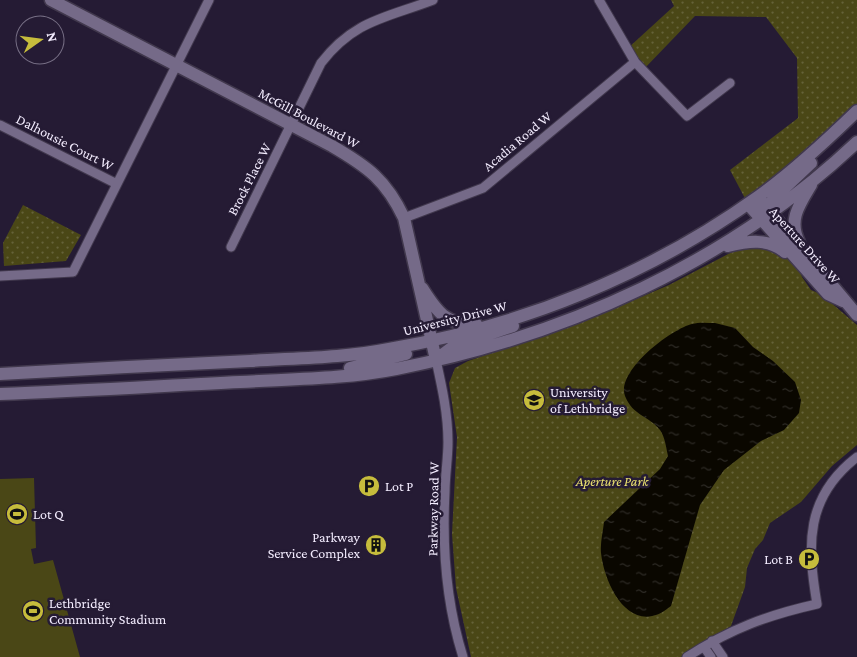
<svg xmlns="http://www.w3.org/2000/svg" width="857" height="657" viewBox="0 0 857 657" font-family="'Crimson Pro',serif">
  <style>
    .park { fill: url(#park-dots) }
    .pitch { fill: #4a4716 }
    .water { fill: url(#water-ripples) }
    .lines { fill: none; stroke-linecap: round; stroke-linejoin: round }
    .street-casing { stroke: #41384d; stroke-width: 11 }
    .secondary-casing { stroke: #41384d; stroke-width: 15 }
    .street { stroke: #756a88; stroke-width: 9 }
    .secondary { stroke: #756a88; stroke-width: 12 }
    .labels { text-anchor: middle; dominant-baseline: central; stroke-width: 5; stroke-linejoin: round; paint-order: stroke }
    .street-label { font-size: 14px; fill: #f3ecfe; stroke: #251b34 }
    .poi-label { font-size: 14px; fill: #f3ecfe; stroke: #251b34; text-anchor: start }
    .park-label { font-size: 14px; font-style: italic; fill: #ece370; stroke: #251b34 }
  </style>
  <defs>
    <pattern id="park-dots" width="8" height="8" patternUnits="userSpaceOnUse" patternTransform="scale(1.25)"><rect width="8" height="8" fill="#4a4716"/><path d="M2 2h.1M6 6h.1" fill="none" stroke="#656239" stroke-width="1.8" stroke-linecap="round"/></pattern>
    <pattern id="water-ripples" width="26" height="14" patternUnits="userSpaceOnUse" patternTransform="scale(1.25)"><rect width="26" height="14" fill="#0a0700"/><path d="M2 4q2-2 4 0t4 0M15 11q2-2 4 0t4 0" fill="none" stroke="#2e2b26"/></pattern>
  </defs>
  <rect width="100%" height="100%" fill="#251b34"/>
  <path class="park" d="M671,0H857V111L748,204L730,170L798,118L797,58L766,17L695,16L643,70L627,49L674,6Z
    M23,205L81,235L66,261L4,266L3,243Z
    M756,246L780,252L791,260L800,271L802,277L811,290L821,294L857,325V445L832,466L801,502L770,523L763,540L755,549L747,568L745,587L731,626L681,657H471L456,588L452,534L457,437L449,383L455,368L468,361L585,321L669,285L732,252Z"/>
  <path class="pitch" d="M34,478L36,548L31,549L34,564L53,560L80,657H0V479Z"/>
  <path class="water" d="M715,323L735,328L753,347L773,361L795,382L801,400L799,413L784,430L761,441L724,470L700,505L671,606C632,639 605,588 601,553C600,543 603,532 604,522L660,469L668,456C666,447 665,437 660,430C648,415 633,416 625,396C616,371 671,329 692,324C699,322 708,323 715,323Z"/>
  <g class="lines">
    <g class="street-casing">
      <path id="street" d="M599,0L635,62L687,116L730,83
        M0,125L117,184
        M404,218L483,188L635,62
        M231,247L321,63C354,20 386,18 433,0
        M0,276L73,272L209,0
        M436,360C442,387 448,414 448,442C448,459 445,475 445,492C442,548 446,603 463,657
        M712,641L723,657
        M704,647L711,657
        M687,657C730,629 768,615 817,604C807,545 805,497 857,457"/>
    </g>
    <g class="secondary-casing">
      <path id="secondary" d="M51,0L332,146C368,167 386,180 404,218L436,360
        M758,197L857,315
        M748,204L828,294L843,301
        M764,214L774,198L811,163
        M799,242C788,220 799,205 811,185
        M728,246C748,241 768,238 785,252
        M422,288C437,312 446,325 476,324
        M442,355L454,346L513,326
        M350,368L406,354
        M0,374C83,369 167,365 250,361C296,358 343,358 389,349C522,326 649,275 759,196C794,171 826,141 857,111
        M0,394C80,391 160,386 240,382C291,379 345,379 396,369C566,336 730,262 857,142"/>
    </g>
    <use href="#street" class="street"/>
    <use href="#secondary" class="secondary"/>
  </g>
  <defs>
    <g id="university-disc" transform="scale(1.125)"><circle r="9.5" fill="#c6bc3c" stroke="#251b34"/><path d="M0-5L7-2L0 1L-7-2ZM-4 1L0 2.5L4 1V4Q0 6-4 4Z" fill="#111"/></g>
    <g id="parking-disc" transform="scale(1.125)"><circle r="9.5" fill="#c6bc3c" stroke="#251b34"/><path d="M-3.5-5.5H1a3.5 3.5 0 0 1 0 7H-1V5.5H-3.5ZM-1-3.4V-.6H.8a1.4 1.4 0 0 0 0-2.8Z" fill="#111"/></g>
    <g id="stadium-disc" transform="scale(1.125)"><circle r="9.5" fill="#c6bc3c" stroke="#251b34"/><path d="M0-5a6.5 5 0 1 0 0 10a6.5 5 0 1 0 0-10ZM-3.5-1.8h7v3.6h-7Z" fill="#111"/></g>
    <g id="building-disc" transform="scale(1.125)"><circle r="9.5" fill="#c6bc3c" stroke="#251b34"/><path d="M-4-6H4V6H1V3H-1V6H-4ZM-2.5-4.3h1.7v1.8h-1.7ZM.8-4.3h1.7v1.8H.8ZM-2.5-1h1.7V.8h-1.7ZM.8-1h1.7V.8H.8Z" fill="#111"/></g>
  </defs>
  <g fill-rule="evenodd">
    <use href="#university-disc" x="534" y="400"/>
    <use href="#parking-disc" x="369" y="486"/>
    <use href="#stadium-disc" x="17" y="514"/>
    <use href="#building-disc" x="376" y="545"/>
    <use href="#parking-disc" x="809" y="559"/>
    <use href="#stadium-disc" x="33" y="611"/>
  </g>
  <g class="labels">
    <g class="street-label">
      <text transform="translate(309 118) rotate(28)">McGill Boulevard W</text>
      <text transform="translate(517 141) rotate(-40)">Acadia Road W</text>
      <text transform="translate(65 142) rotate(27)">Dalhousie Court W</text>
      <text transform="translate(249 179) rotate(-63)">Brock Place W</text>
      <text transform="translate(805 245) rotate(48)">Aperture Drive W</text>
      <text transform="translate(455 318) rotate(-14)">University Drive W</text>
      <text transform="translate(433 509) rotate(-89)">Parkway Road W</text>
    </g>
    <g class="poi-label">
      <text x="550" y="392">University<tspan x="550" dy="16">of Lethbridge</tspan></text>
      <text x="385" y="486">Lot P</text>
      <text x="33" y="514">Lot Q</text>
      <text x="360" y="537" text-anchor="end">Parkway<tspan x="360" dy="16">Service Complex</tspan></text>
      <text x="793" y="559" text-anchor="end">Lot B</text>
      <text x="49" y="603">Lethbridge<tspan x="49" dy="16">Community Stadium</tspan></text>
    </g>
    <g class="park-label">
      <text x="612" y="481">Aperture Park</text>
    </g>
  </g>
  <g transform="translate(40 40) rotate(76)"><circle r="24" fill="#251b34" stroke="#776f85"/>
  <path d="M0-4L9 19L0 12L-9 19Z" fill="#c6bc3c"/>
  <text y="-8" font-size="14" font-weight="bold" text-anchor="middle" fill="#f3ecfe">N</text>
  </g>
</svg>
